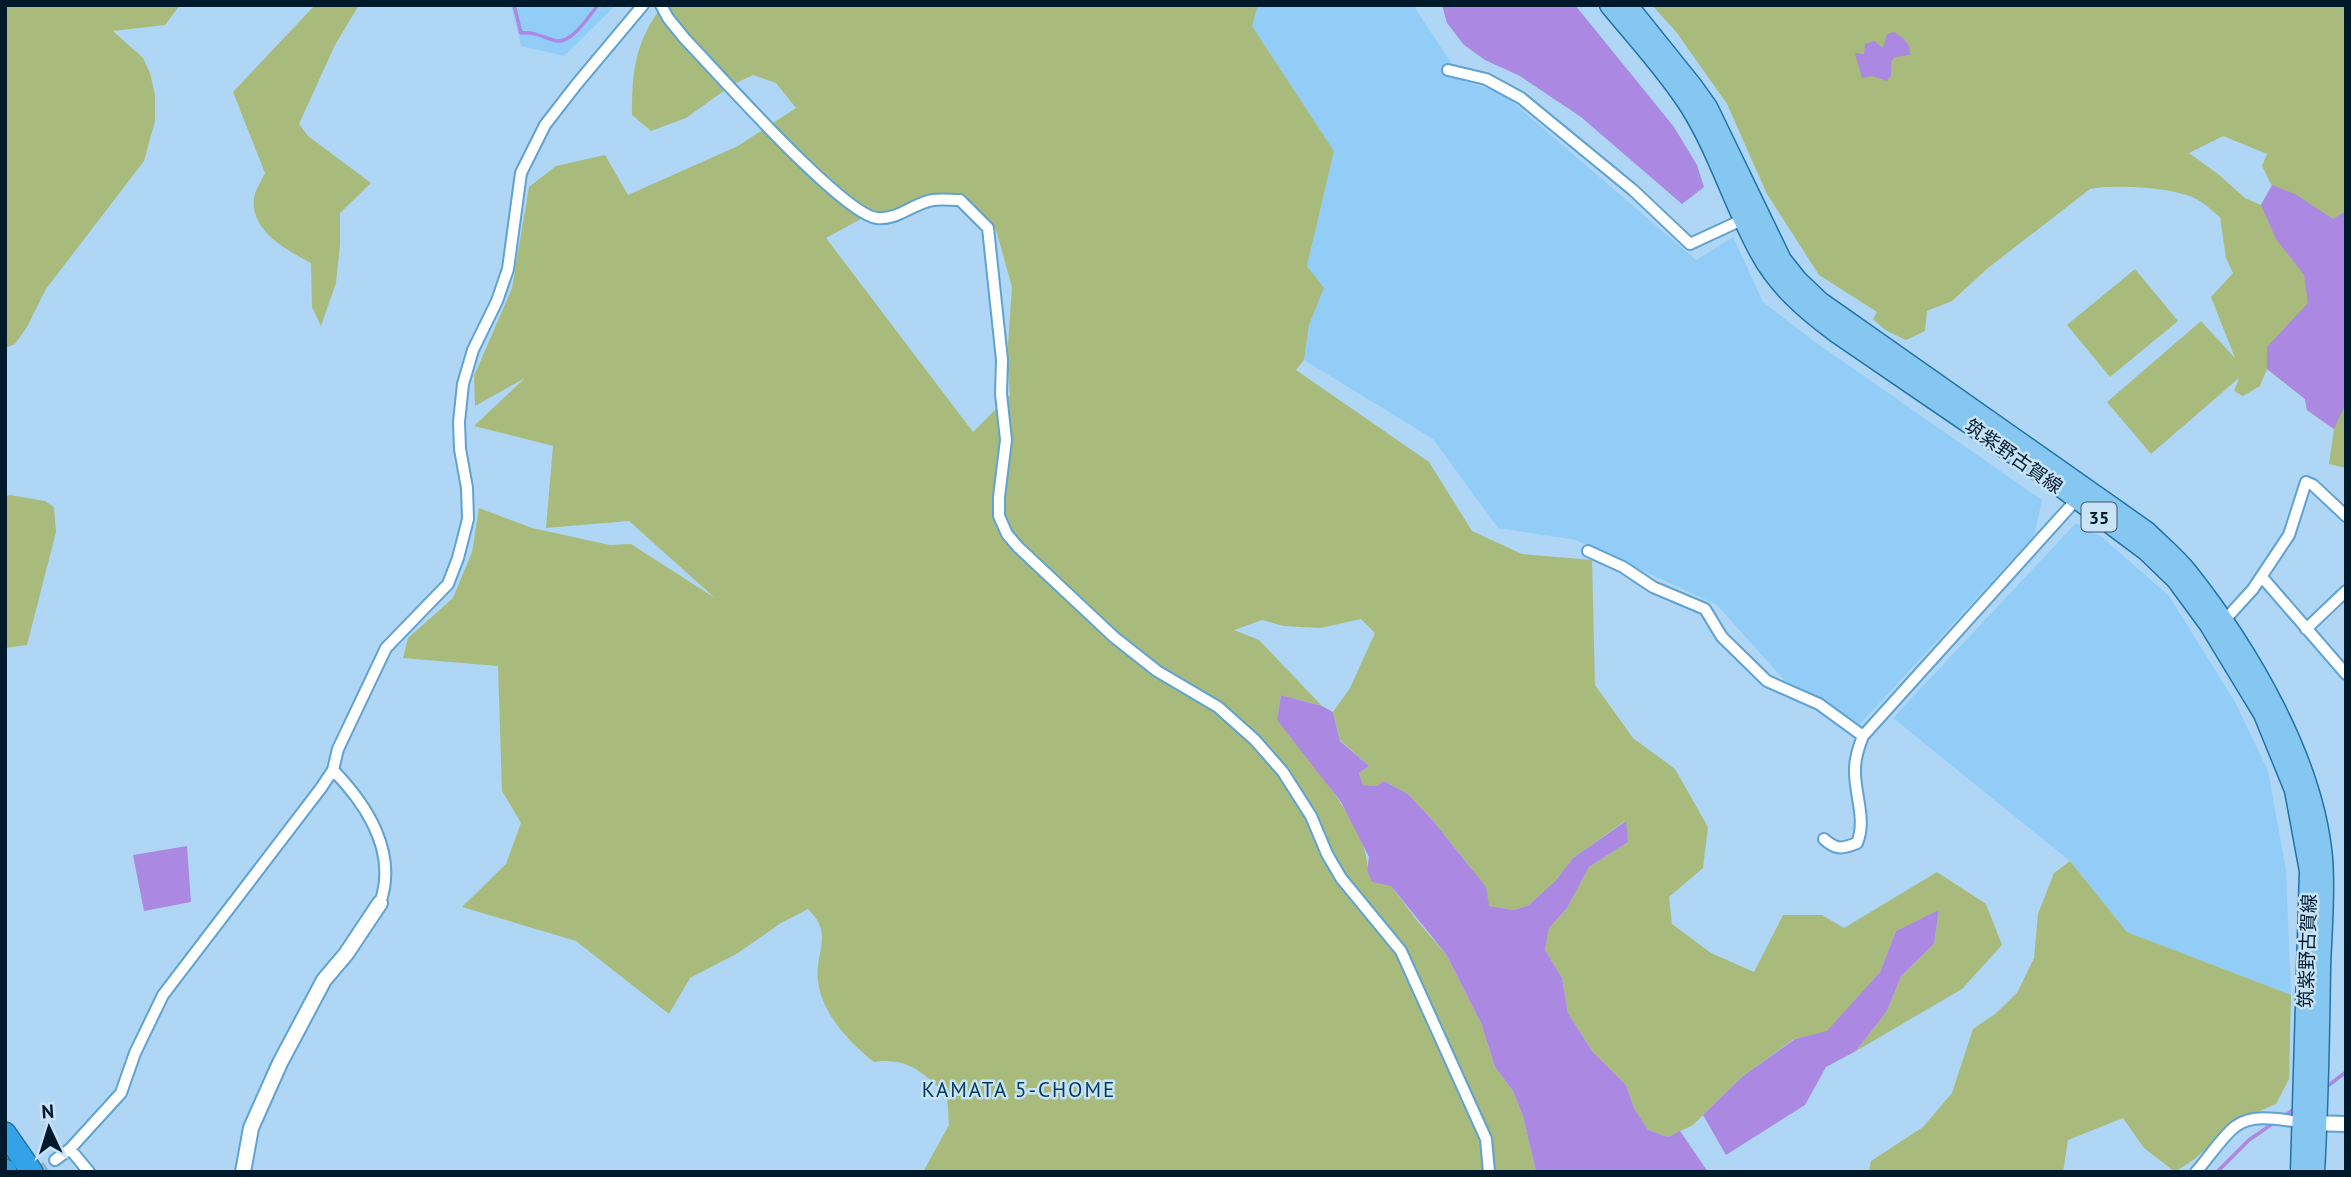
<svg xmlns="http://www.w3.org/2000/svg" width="2351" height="1177" viewBox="0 0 2351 1177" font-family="'PT Sans','Noto Sans JP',sans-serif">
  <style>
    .built { fill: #92cdf8 }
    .green { fill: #a9bb7c; fill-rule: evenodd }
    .water { fill: #ab88e1 }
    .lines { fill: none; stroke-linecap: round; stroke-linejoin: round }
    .stream { stroke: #ab88e1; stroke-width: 3.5 }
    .minor-tunnel { stroke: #8cb0cc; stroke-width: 10; stroke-dasharray: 10 5; stroke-linecap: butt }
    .minor-casing { stroke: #60a2d1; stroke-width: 14 }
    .tertiary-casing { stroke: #60a2d1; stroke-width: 18 }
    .primary-casing { stroke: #2272a5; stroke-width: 21 }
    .motorway-casing { stroke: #2272a5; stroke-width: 24 }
    .minor { stroke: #fff; stroke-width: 10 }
    .tertiary { stroke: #fff; stroke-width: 14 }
    .primary { stroke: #85c7f0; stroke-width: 18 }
    .motorway { stroke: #34a2e6; stroke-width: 21 }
    .labels { text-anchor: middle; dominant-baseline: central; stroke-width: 5; stroke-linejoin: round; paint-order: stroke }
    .shield { fill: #c8e2f6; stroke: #3c5568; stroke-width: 2 }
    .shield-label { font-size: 18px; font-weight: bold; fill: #00192b }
    .street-label { font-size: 19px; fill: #00192b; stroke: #c8e2f6 }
    .neighbourhood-label { font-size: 21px; letter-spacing: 2px; fill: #023c5c; stroke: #c8e2f6 }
  </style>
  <rect width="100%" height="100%" fill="#afd6f4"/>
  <path class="built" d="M511,5H616L564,56L521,46Z
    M1258,5H1416L1415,8L1463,81L1502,93L1696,260L1733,237L1763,302L1815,342L2042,500L2034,536L1860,724L1785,681L1717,605L1576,540L1498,528L1433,439L1304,360L1309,325L1324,288L1307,266L1334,151L1252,26Z
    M2076,523L2102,537L2169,596L2235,702L2268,771L2286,870L2291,995L2127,932L2070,861L1893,718Z"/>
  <path class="green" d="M5,5H180L165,25L113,31L143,58L150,73L155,95V121L144,161L46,289L27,327L15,344L5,348Z
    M315,5H359L335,45L299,124L308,136L371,183L340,213V245L336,283L321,326L312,307L311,263C287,250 250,231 254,198C255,190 262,180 265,173L233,92Z
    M663,5H1258L1252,26L1334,151L1307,266L1324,288L1309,325L1304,360L1296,370L1429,462L1472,531L1522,554L1592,560L1595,685L1633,738L1675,769L1708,827L1703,868L1669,897L1672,924L1711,953L1754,972L1783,915H1822L1844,928L1937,872L1986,904L2002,945L1962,989L1856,1051L1887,1011L1901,976L1934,944L1939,911L1896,931L1880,972L1827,1032L1794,1039L1743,1076L1693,1125L1668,1137L1648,1130L1634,1108L1626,1085L1592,1051L1568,1013L1562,978L1545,950L1549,928L1567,908L1589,867L1628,842L1625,821L1573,858L1556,880L1529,905L1514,910L1488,906L1472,869L1435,823L1408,794L1384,781L1377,786L1363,785L1359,773L1369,766L1340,740L1333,712L1350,688L1375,633L1361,619L1320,628L1284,626L1262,620L1234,630L1259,640L1322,706L1281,695L1277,720C1302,751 1372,831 1367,870L1391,886L1419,923L1446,954L1481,1023L1495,1067L1513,1091L1523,1116L1536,1172H923L949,1125L947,1095C923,1073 908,1057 874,1062C849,1042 823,1015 818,982C814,952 835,935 808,909L781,923L738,953L690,978L669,1014L576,941L462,907L506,864L521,823L502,791L498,666L403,658L408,638L453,598L472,552L479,508L532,528L610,545L631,544L715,598L629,521L546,528L553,446L474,426L525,378L475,406L474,376L512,288L529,187L556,166L605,155L628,195L738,146L796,108L776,83L753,75L732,85L686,118L651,131L632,115C632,70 635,42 663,5ZM960,201L974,206L996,230L1012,287L1007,359L1010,395L973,432L826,238L868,215Z
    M1652,5H2346V468L2329,464L2334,429L2307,410L2305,399L2267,369L2260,386L2243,396L2234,391L2239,378L2151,454L2107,402L2201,321L2235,358L2211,297L2233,273L2226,258L2220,217C2213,212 2206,204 2198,200C2177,187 2114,184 2090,189L1988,268L1952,301L1927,311L1925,331L1906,340L1885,330L1873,319L1877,312L1819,275L1767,194L1727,104L1677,33ZM2223,136L2267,154L2262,166L2272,186L2261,205L2245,198L2218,174L2189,153Z
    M2135,269L2178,321L2110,377L2067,325Z
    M10,495L45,501L54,507L56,532L27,645L5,648V496Z
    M2070,861L2127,932L2291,995L2289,1079L2276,1104L2237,1121L2196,1158L2175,1172L2144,1148L2123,1118L2068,1140L2063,1172H1869L1871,1161L1923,1127L1952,1093L1973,1029L1995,1014L2017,993L2034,958L2038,914L2054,873Z"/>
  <path class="water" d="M1442,5H1575L1674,127L1697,165L1704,187L1682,204L1581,117L1520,76L1485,60L1464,45L1447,23Z
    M1894,32C1903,38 1911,43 1910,55L1895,57L1891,62V75L1887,81L1872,76L1862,78L1855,53L1864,54L1865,44L1874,41L1883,48L1887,34Z
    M2272,185L2295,194L2333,219L2346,211V403L2334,429L2307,410L2305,399L2267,369V347L2308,303L2304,275L2276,239L2261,205Z
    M1281,695L1322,706L1333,712L1340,741L1369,766L1359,773L1363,785L1377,786L1384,781L1408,794L1435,823L1486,887L1489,906L1514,910L1529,905L1556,880L1573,858L1626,821L1628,842L1589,867L1567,908L1549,928L1545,950L1562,978L1568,1013L1592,1051L1626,1085L1634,1108L1648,1130L1668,1137L1680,1131L1708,1172H1536L1523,1116L1513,1091L1495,1067L1481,1023L1446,954L1391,886L1372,882L1367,870L1369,857L1341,802L1277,720Z
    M187,846L191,902L144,911L133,855Z
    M1939,910L1934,944L1901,976L1887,1011L1856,1051L1826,1067L1805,1105L1726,1155L1703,1115L1743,1076L1795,1039L1827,1031L1880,972L1896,931Z"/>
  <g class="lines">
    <path class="stream" d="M514,5L521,33C534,32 541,36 553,40C570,47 588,17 598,5
      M2325,1088L2346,1072
      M2282,1118L2295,1108
      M2217,1172L2249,1140L2275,1122"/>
    <path class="minor-tunnel" d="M38,1172L55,1160"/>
    <g class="minor-casing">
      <path id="minor" d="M661,5L668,18L685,39C716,71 843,215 877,218C899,220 913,203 933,200C941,199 951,200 960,200L988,228L1002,360L1001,394L1006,440L999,497V516L1007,534L1018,547L1114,637L1157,671L1218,707L1255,740L1283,772L1311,816L1327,854L1341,878L1401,951L1486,1139L1489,1172
        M1448,70L1486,79L1521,98L1633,190L1690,244L1744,219
        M1588,551L1623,567L1653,587L1705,609L1722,637L1767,681L1819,704L1863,736
        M2262,577L2346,674
        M2223,622L2253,589L2289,535L2306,482L2313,485L2346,516
        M2306,629L2346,591
        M333,770C367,805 398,853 380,903
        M1824,839C1836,850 1842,849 1857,843C1867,819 1854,794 1855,769C1855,758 1859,746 1863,736L2076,500
        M70,1149L89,1172
        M55,1160L70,1149L121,1093L135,1053L163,995L321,788L333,770L338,749L386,648L448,584L458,558L468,519L467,488L460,449L459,422L463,384L473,350L497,301L508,269L521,173L545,125L576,85L643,5
        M2196,1172C2207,1160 2224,1134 2236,1126C2254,1113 2281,1120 2301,1122"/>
    </g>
    <g class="tertiary-casing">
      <path id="tertiary" d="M2310,1123L2346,1124
        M243,1172L251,1128L280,1063L324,980L346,954L380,903"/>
    </g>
    <g class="primary-casing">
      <path id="primary" d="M1609,5C1636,38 1666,70 1689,106C1718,152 1733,205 1759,252C1777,286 1805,310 1836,333L2048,478L2146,551L2176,580L2209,625L2263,714L2294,790L2309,871L2300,1172
        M1628,5L1693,86L1708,107L1782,260L1798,280L1820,301L2147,531C2160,544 2176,557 2188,572C2249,649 2314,759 2323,858C2326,895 2322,932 2321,969C2320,1037 2319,1104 2315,1172"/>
    </g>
    <g class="motorway-casing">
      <path id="motorway" d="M5,1133L32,1172
        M5,1170L6,1172"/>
    </g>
    <use href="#minor" class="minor"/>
    <use href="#tertiary" class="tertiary"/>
    <use href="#primary" class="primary"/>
    <use href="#motorway" class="motorway"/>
  </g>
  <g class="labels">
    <rect class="shield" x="2081.5" y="502.5" width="35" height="29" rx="5"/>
    <g class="shield-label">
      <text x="2099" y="517">35</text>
    </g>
    <g class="street-label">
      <text transform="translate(2014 456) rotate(35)">筑紫野古賀線</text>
      <text transform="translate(2307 951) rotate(-88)">筑紫野古賀線</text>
    </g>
    <g class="neighbourhood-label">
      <text x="1019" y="1089">KAMATA 5-CHOME</text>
    </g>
  </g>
  <rect width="2351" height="1177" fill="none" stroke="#00192b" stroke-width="14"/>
  <g transform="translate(49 1128) rotate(356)" stroke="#c8e2f6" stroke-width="5" paint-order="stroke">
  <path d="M0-5L12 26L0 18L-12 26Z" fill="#00192b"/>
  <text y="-10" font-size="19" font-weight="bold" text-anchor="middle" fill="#00192b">N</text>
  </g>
</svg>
